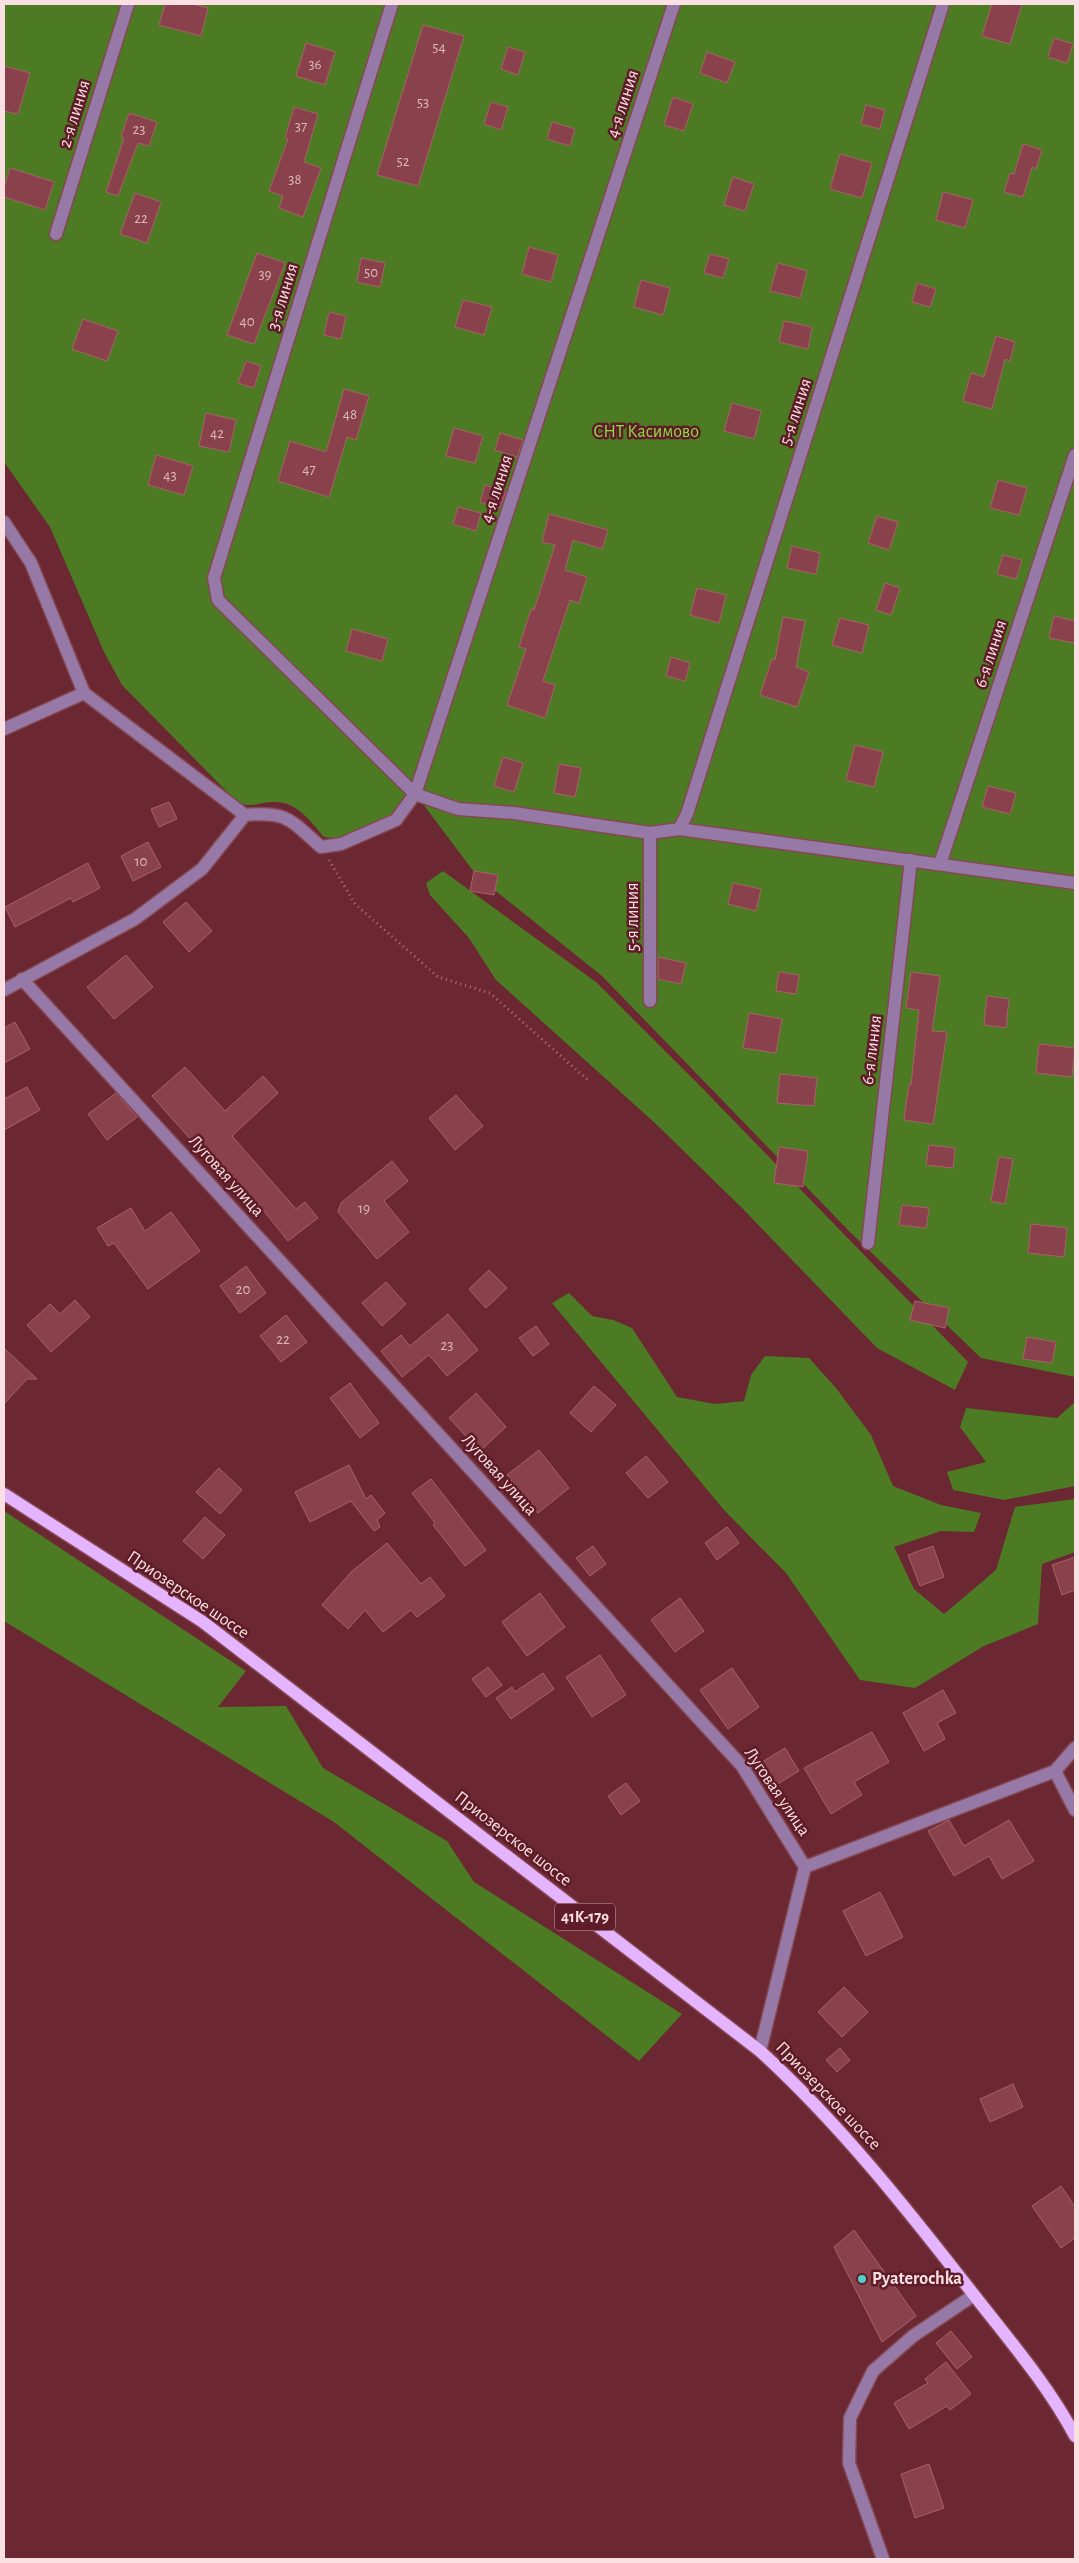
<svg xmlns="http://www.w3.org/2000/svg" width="1079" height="2563" viewBox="0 0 1079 2563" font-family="'Alegreya Sans',sans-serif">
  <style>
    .green { fill: #4d7b23 }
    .building { fill: #89424c; stroke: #aa6068 }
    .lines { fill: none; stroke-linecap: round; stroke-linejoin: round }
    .minor-casing { stroke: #854852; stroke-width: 15 }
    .major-casing { stroke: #854852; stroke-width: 15 }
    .path { stroke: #a8757d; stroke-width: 3; stroke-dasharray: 1 4; stroke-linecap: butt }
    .minor { stroke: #9679a7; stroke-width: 12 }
    .major { stroke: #e4b4ff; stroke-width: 12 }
    .poi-dot { fill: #53cdca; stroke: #5e1c28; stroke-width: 2 }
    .labels { text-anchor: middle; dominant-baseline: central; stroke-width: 5; stroke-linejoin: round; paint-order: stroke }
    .number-label { font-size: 15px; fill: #deb8bc }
    .shield { fill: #5e1c28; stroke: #cba5aa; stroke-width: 1 }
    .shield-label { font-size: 16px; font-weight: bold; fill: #fae0e2 }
    .street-label { font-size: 18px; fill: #fae0e2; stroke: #5e1c28 }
    .park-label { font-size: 18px; fill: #8ddc46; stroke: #5e1c28 }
    .poi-label { font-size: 18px; font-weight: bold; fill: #fae0e2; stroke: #5e1c28; text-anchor: start }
  </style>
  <rect width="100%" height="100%" fill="#6b2732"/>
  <path class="green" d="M4,4H1075V1377L981,1358L850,1232L602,976L477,876L423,804L408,798L391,815L342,839L324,837C311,822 297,801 274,802C260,802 252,808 238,803L122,685L104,652L50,527L4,462Z
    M443,871L596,982L704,1090L968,1362L955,1390L877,1348L741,1207L656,1124L496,980L469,938L430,895L426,883Z
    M569,1293L592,1316L613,1320L632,1328L677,1397L715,1404L744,1401L751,1375L765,1356L809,1358L836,1388L871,1435L893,1486L941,1505L981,1513L974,1532L941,1531L894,1547L914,1589L944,1614L996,1570L1015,1507L1075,1499V1552L1042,1564L1038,1624L984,1646L915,1688L860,1680L786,1573L724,1510L552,1303Z
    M1075,1402V1486L1004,1500L953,1490L947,1472L986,1462L960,1427L966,1408L1057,1418Z
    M4,1511L246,1671L218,1707L286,1706L323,1768L447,1841L474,1882L682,2014L639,2061L334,1822L4,1621Z"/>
  <path class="building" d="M165,4H193L208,8L201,36L159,25Z
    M992,4H1022L1010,44L982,36Z
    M423,25L464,36L418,186L377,175Z
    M1054,38L1073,44L1067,63L1048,57Z
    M306,43L335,52L325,85L296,76Z
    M508,47L525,52L518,75L501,69Z
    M707,52L735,62L727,83L700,73Z
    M4,66L30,73L18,114L4,111Z
    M673,97L693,104L684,131L664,125Z
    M491,102L508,107L501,130L484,124Z
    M866,105L885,110L880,129L861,124Z
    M294,107L318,114L304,162L321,168L303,217L279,208L283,196L269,191L288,139L285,138Z
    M129,113L157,122L149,146L138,143L118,196L106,192L124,138L121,137Z
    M552,122L575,129L570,146L547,139Z
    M1023,144L1042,150L1036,169L1032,167L1023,197L1004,192L1010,173L1014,174Z
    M840,154L872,163L862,198L830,189Z
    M10,168L54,182L45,210L4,197V188Z
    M733,177L754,184L745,211L724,205Z
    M943,192L973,200L965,228L936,220Z
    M135,193L161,202L147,243L120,234Z
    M529,247L558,255L551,282L522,274Z
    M257,253L285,263L254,344L227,335Z
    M710,254L729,259L723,278L704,273Z
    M361,258L385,263L380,287L357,282Z
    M778,263L807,271L800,298L770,291Z
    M641,280L670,288L663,315L634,307Z
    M917,283L936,289L930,307L912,302Z
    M463,300L492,307L484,335L455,327Z
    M329,312L346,316L341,339L324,335Z
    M83,319L118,331L107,361L72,349Z
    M784,321L812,327L808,349L779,342Z
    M996,336L1015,342L1010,361L1005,359L992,409L963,401L971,373L984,377Z
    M246,361L261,366L254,388L238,383Z
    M344,389L369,396L356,440L347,437L329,497L278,481L290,441L326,452Z
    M732,403L761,411L754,439L724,431Z
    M206,413L236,420L229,452L199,446Z
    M454,428L483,436L475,463L446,456Z
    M500,433L523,440L517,457L495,450Z
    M156,455L193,466L184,495L148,485Z
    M998,480L1027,488L1019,515L990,508Z
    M485,485L506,491L500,508L480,502Z
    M458,507L481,513L476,531L453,524Z
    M549,514L608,530L602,549L573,540L565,570L587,577L579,603L570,600L543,681L555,685L545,718L507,705L526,649L519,647L531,609L534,610L555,545L542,542Z
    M877,516L898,522L889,550L868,543Z
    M792,546L820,553L816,574L787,568Z
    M1003,555L1022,560L1016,579L997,574Z
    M885,583L900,588L891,615L876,610Z
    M697,588L726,595L719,623L690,615Z
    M1054,616L1075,621V643L1049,638Z
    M783,617L805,621L796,667L809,672L797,707L760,695L772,659L775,660Z
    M840,618L869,625L862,653L832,645Z
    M352,629L388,639L382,661L346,651Z
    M671,657L690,663L685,681L666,676Z
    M855,745L883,752L874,787L846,780Z
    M503,757L523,763L514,792L494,786Z
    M559,764L581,768L575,797L554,793Z
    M988,786L1016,793L1010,814L982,807Z
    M169,802L177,819L159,827L151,809Z
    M148,842L161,867L133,881L121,856Z
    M88,863L100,888L73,902L71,898L15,927L5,907Z
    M474,871L498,875L494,895L470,891Z
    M733,883L761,889L756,911L728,904Z
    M186,902L212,931L189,952L163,922Z
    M126,955L153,987L114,1019L87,987Z
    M658,957L686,963L681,984L658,979Z
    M779,972L799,975L796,994L776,991Z
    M911,972L940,976L932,1031L947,1032L933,1124L904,1120L909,1084L911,1085L919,1010L906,1008Z
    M987,996L1009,999L1006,1028L984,1025Z
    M749,1013L782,1019L776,1053L743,1048Z
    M15,1022L30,1049L4,1063V1028Z
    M1039,1044L1075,1048L1072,1077L1036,1073Z
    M185,1067L225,1111L263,1076L278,1093L232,1136L296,1209L305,1202L318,1218L288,1241L259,1205L257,1206L197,1138L193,1142L152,1096Z
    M780,1074L817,1078L814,1106L777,1103Z
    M27,1087L40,1110L4,1130V1099Z
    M116,1093L137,1117L107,1140L88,1114Z
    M456,1095L483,1126L455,1150L429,1118Z
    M929,1145L955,1148L953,1168L926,1165Z
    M779,1147L808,1151L803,1187L774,1183Z
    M999,1157L1013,1159L1005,1204L991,1201Z
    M392,1161L408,1181L384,1201L409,1232L377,1259L338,1212L341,1203Z
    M902,1205L929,1208L926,1228L899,1225Z
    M131,1208L145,1231L171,1212L200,1251L148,1289L114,1243L108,1246L97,1228Z
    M1031,1224L1067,1228L1064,1257L1028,1253Z
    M246,1266L266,1293L240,1313L220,1286Z
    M489,1270L507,1288L486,1308L469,1289Z
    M386,1282L406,1304L382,1326L362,1303Z
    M75,1300L90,1317L51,1352L27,1325L50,1304L60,1314Z
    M915,1301L949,1308L945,1328L910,1320Z
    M448,1314L478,1350L447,1376L429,1355L402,1377L381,1351L401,1335L410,1346Z
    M286,1315L307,1342L281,1362L260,1336Z
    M536,1326L549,1344L533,1356L519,1338Z
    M1027,1337L1056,1342L1052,1363L1023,1359Z
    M4,1348L37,1379H27L4,1404Z
    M350,1383L379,1423L360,1438L330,1398Z
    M594,1386L616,1405L591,1432L570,1413Z
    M476,1393L506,1427L480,1451L449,1418Z
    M539,1450L569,1488L538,1513L507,1475Z
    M646,1456L668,1482L648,1498L626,1473Z
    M349,1465L366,1499L371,1495L385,1513L377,1520L380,1527L374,1531L351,1501L310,1522L295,1492Z
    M219,1468L242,1490L220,1514L196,1492Z
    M431,1479L486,1550L465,1566L433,1525L435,1523L412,1493Z
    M205,1517L225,1535L203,1559L183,1541Z
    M727,1527L739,1543L717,1560L705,1543Z
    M387,1543L421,1584L430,1577L445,1596L417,1617L411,1610L383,1632L365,1610L348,1629L322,1605L351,1572Z
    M593,1546L606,1564L590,1576L576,1558Z
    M933,1546L944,1577L920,1586L908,1555Z
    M1075,1557V1590L1062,1595L1052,1565Z
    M540,1593L565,1627L527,1656L502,1622Z
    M680,1598L704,1631L675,1652L651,1620Z
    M600,1655L626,1695L592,1717L566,1677Z
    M488,1667L502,1685L486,1697L472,1679Z
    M732,1668L759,1707L728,1729L700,1690Z
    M543,1673L554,1689L511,1719L496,1698L512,1687L515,1692Z
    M943,1690L956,1713L937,1723L945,1739L924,1751L903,1713Z
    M872,1732L889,1762L854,1782L862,1795L831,1814L804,1768Z
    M785,1748L799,1771L768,1790L754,1767Z
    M626,1783L640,1801L621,1815L608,1796Z
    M949,1820L964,1846L1009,1820L1034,1861L1002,1879L989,1856L954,1876L928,1831Z
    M880,1892L903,1937L866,1956L843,1911Z
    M844,1987L868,2012L842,2037L818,2012Z
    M840,2048L850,2060L837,2072L826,2060Z
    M1013,2084L1023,2107L990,2122L980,2099Z
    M1061,2186L1075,2207V2238L1061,2248L1032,2206Z
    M854,2230L916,2316L882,2342L834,2247Z
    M951,2331L972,2357L957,2369L936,2343Z
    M946,2362L971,2394L950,2410L947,2406L909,2429L894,2403L928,2383L925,2379Z
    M929,2464L944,2508L915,2518L901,2474Z"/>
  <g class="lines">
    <g class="minor-casing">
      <path id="minor" d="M392,4L214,578L218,600L415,794L458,809L514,813L650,833L679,829L1075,883
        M56,234L128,4
        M4,522L31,563L84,693L245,815
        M4,729L84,693
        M245,815C288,811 290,820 321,847L341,844L396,820L415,794L674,4
        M679,829L687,814L943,4
        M940,864L1075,455
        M22,979L742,1766L805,1867L760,2051
        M4,990L135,919L202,869L245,815
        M650,1001V833
        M868,1243L911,860
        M1055,1771L1075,1810
        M805,1867L1055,1771L1075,1748
        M883,2559L849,2463L850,2418L873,2371L913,2336L974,2295"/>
    </g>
    <g class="major-casing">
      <path id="major" d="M4,1494L203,1622L760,2051C840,2124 907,2209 974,2295C1009,2340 1048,2385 1075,2436"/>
    </g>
    <path class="path" d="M329,860L355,904L438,977L490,993L590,1082"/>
    <use href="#minor" class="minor"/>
    <use href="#major" class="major"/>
  </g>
  <circle class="poi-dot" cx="862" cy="2279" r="5"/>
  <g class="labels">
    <g class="number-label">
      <text x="439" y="47">54</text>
      <text x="315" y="64">36</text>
      <text x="423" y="102">53</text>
      <text x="301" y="126">37</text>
      <text x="139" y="129">23</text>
      <text x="403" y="161">52</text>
      <text x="295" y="179">38</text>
      <text x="141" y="218">22</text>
      <text x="371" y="272">50</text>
      <text x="265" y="274">39</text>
      <text x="247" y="321">40</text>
      <text x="350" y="414">48</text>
      <text x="217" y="433">42</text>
      <text x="309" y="469">47</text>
      <text x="170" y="475">43</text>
      <text x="141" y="861">10</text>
      <text x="364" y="1208">19</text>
      <text x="243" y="1289">20</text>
      <text x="283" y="1339">22</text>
      <text x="447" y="1345">23</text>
    </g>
    <rect class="shield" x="555" y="1903.5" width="60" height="27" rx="4"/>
    <g class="shield-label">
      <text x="585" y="1917">41К-179</text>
    </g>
    <g class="street-label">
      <text transform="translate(623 104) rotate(-72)">4-я линия</text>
      <text transform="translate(75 114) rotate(-73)">2-я линия</text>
      <text transform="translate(283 297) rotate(-73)">3-я линия</text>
      <text transform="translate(796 412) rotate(-72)">5-я линия</text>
      <text transform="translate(497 489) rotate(-72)">4-я линия</text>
      <text transform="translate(991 654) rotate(-72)">6-я линия</text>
      <text transform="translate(633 917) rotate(-90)">5-я линия</text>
      <text transform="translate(872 1050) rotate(-83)">6-я линия</text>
      <text transform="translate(226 1176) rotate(48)">Луговая улица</text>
      <text transform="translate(499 1475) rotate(48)">Луговая улица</text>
      <text transform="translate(188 1595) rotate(34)">Приозерское шоссе</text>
      <text transform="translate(777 1792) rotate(56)">Луговая улица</text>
      <text transform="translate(513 1839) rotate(38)">Приозерское шоссе</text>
      <text transform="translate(828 2096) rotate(46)">Приозерское шоссе</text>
    </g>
    <g class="park-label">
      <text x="646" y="432">СНТ Касимово</text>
    </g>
    <g class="poi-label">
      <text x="872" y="2279">Pyaterochka</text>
    </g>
  </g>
  <rect width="1079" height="2563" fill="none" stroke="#fae0e2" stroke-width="10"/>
</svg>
